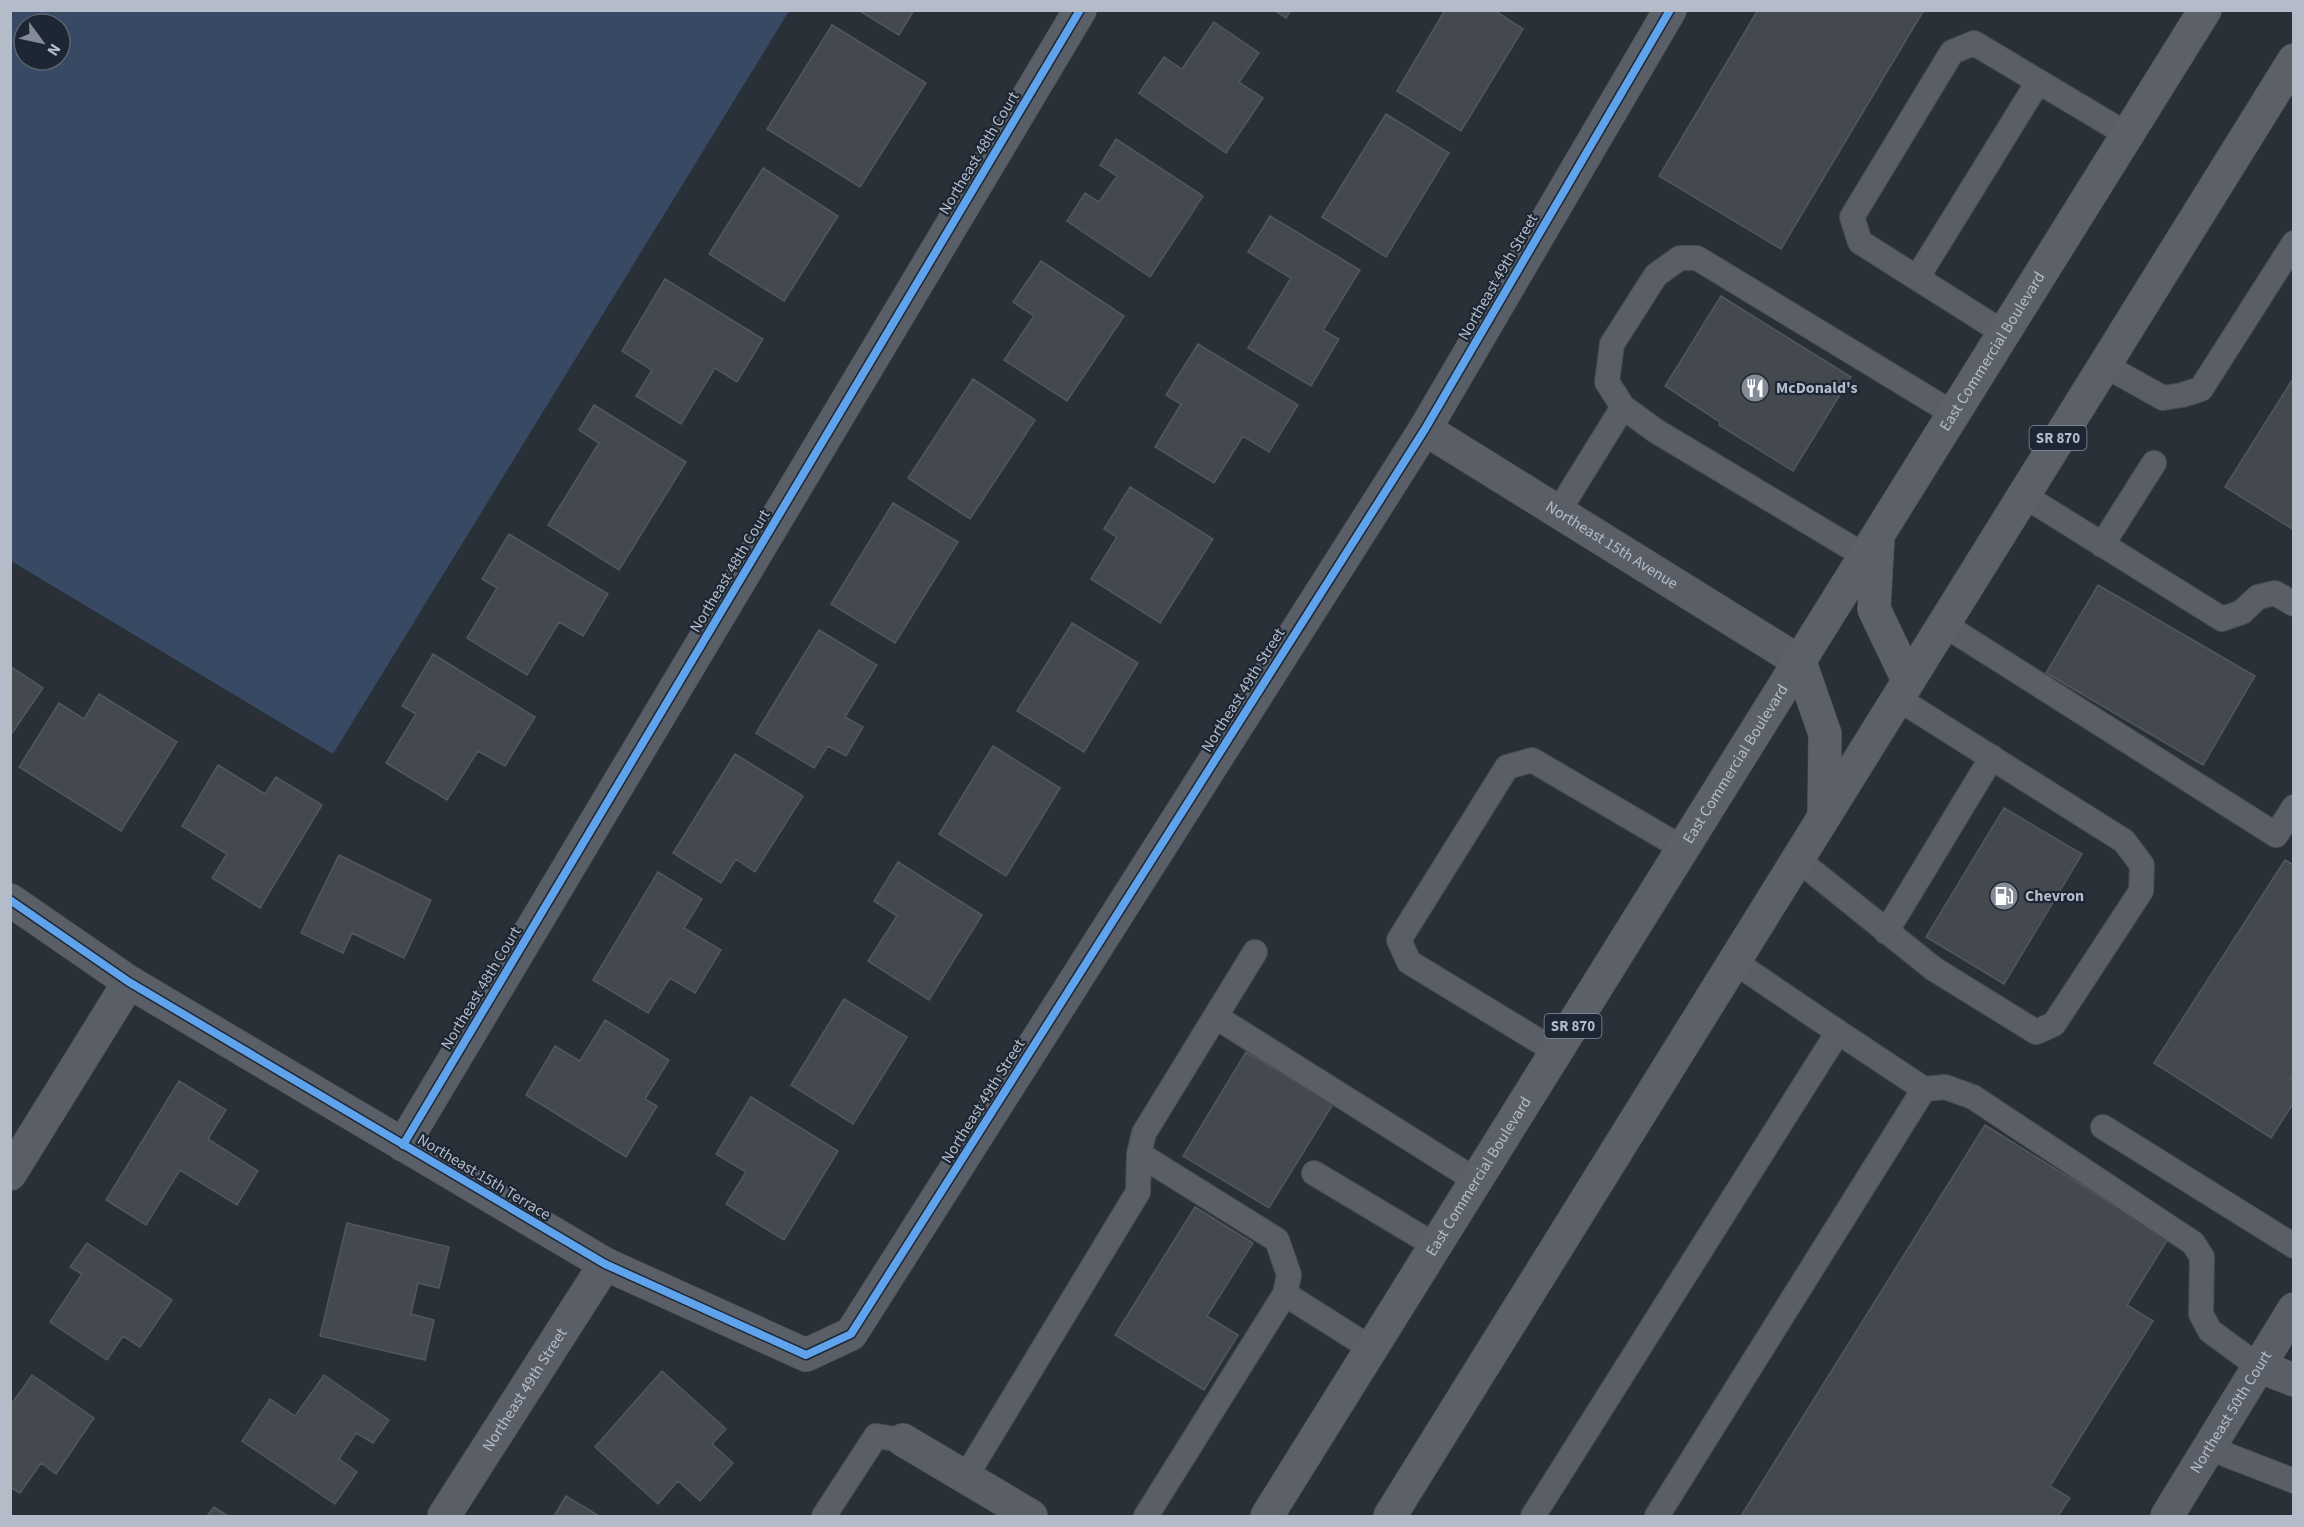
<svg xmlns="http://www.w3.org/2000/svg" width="2304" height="1527" viewBox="0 0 2304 1527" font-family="'Source Sans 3',sans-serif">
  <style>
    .water { fill: #384963; fill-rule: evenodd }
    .building { fill: #444950; stroke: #52575f; stroke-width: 1.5 }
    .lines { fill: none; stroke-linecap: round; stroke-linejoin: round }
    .lane-casing { stroke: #484c53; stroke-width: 26 }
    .street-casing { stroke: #484c53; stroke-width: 34 }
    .primary-casing { stroke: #484c55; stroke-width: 34 }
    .lane { stroke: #5a5e66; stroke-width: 24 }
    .street { stroke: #5a5e66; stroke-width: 33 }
    .primary { stroke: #5c6168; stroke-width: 33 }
    .cycleway-casing { stroke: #1d2633; stroke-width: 11 }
    .cycleway { stroke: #60a3ed; stroke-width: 8 }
    .labels { text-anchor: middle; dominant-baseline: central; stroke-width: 4.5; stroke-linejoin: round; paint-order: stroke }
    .shield { fill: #1d2633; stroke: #878f9c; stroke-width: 1.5 }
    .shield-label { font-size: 15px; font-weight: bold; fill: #b4bcc9 }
    .street-label { font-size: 16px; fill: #b4bcc9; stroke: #1d2633 }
    .poi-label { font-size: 16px; font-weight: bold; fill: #b4bcc9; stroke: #1d2633; text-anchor: start }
  </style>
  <rect width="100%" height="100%" fill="#2a3038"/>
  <path class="water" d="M11,10L789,11L333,754L11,561ZM24,24H60V60H24Z"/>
  <path class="building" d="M858,10H914L899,35Z
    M1274,10H1291L1286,18Z
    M1445,10H1494L1523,29L1461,131L1397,91Z
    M1758,10H1924L1781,249L1659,176Z
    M1214,22L1259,53L1239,82L1263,98L1226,153L1139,93L1164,57L1182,69Z
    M832,25L926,83L860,187L767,129Z
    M1386,114L1449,153L1386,257L1322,217Z
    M1116,139L1203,196L1150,277L1067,221L1085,193L1099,202L1117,176L1100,165Z
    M763,168L838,216L784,301L709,254Z
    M1270,216L1360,270L1323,330L1339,339L1311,386L1248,348L1291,278L1248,252Z
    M1041,261L1124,316L1067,401L1004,360L1034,316L1013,302Z
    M665,279L763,339L737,382L715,368L681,424L636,396L652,370L622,351Z
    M1721,296L1851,377L1793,471L1719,425L1720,422L1665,386Z
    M1198,344L1298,405L1269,452L1243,436L1214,483L1155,447L1181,404L1166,395Z
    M2294,377V530L2225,487Z
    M973,379L1035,420L970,519L908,478Z
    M594,405L686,462L619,570L548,525L599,443L579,430Z
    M1130,487L1213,539L1160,623L1091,579L1117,537L1104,529Z
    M893,503L958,542L895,643L831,604Z
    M509,534L608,594L583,636L559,622L527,675L467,638L497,588L482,579Z
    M2098,585L2255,676L2203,765L2046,673Z
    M1072,623L1138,663L1084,752L1017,711Z
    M819,630L877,665L845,717L863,727L846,756L828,746L814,768L756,733Z
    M433,654L535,717L505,766L478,751L447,800L386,763L416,714L402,706Z
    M10,666L43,688L10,736Z
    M99,694L177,742L121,831L19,767L59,703L84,719Z
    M993,746L1060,788L1006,876L939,834Z
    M735,754L803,796L755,872L736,859L721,883L673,853Z
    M218,765L265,794L276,777L322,805L260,908L212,878L227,854L182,826Z
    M2004,808L2082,854L2004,984L1926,937Z
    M339,855L431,900L404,958L352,933L343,953L301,933Z
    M2285,860L2294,865V1073L2290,1078L2294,1081V1102L2271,1138L2154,1063Z
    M898,862L982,915L929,1000L868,961L897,916L874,901Z
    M658,872L702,899L684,928L721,950L695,993L670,978L648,1013L593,980Z
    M844,999L907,1037L853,1124L791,1085Z
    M605,1020L669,1060L645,1099L657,1106L626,1157L526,1095L555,1046L580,1061Z
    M1246,1052L1333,1104L1269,1208L1183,1156Z
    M179,1081L226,1110L208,1139L258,1171L237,1205L180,1170L146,1225L106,1200Z
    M751,1097L838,1151L784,1240L726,1204L746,1172L716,1154Z
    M1985,1125L2168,1239L2127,1305L2153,1321L2050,1486L2070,1498L2058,1516H1741Z
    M1195,1207L1253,1243L1207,1316L1238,1335L1204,1390L1115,1335Z
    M347,1223L449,1247L439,1288L418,1283L411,1314L434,1320L425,1360L320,1336Z
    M87,1243L172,1300L140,1347L123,1336L107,1360L50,1322L82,1274L70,1267Z
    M662,1371L726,1429L712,1444L733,1463L700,1501L678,1481L658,1504L595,1447Z
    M32,1375L94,1418L56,1474L41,1463L20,1493L10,1487V1406Z
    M324,1375L389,1420L373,1443L356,1433L339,1459L357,1472L335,1504L242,1441L270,1399L295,1416Z
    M566,1496L599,1516H554Z
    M214,1507L228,1516H207Z"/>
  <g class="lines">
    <g class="lane-casing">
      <path id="lane" d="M1917,278L2038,82
        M2004,333L1860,242L1852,217L1952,52L1974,43L2128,135
        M2104,365L2163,398L2182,395L2201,389L2294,243
        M2023,495L2222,619L2242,612L2258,597L2275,593L2294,604
        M1558,512L1623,407
        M2102,545L2154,463
        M1865,556L1656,431L1623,407L1607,382L1612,344L1656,275L1680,258H1697L1954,414
        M1943,624L2276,835L2294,807
        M1797,859L1934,969L2036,1032L2054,1024L2141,891L2142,865L2124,841L1897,698
        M1886,932L1992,757
        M1216,1017L1477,1181
        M1557,1052L1409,962L1399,940L1507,767L1532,760L1684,849
        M1924,1089L1945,1087L1973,1097L2193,1243L2202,1257L2201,1314L2210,1331L2258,1366
        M2103,1127L2294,1246
        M1139,1154L1277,1240L1289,1275L1285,1294L1146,1516
        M1314,1173L1436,1246
        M1285,1294L1372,1349
        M2209,1448L2294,1481
        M965,1478L1138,1192L1139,1154L1144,1133L1255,952
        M824,1516L876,1436L903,1440
        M1533,1516L1838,1032L1733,961
        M1657,1516L1924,1089L1838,1032"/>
    </g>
    <g class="street-casing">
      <g id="street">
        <path id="s1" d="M1425,429L1800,662"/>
        <path d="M10,900L129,982L605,1264L806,1355L851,1334L1425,429L1670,10"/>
        <path d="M403,1145L1080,10"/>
        <path d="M10,1174L129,982"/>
        <path d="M2258,1366L2294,1380"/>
        <path d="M903,1440L1031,1516"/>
        <path id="s2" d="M444,1516L605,1264"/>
        <path id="s3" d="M2167,1516L2294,1309"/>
      </g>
    </g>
    <g class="primary-casing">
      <g id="primary">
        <path d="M1878,538L1874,609L1908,680"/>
        <path d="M1800,662L1825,734L1824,814"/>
        <path id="s4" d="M1267,1516L2205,10"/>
        <path d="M1390,1516L2294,60"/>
      </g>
    </g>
    <use href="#lane" class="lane"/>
    <use href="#street" class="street"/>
    <use href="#primary" class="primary"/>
    <g class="cycleway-casing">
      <path id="cycleway" d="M10,900L129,982L605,1264L806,1355L851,1334L1425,429L1670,10
        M403,1145L1080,10"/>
    </g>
    <use href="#cycleway" class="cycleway"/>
  </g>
  <defs>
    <g id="restaurant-disc" transform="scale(1.5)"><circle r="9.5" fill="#848b96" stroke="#1d2633"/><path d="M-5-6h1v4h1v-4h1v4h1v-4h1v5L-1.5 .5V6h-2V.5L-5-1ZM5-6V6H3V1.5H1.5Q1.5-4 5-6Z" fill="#fff"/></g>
    <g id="fuel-disc" transform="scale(1.5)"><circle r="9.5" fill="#848b96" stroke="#1d2633"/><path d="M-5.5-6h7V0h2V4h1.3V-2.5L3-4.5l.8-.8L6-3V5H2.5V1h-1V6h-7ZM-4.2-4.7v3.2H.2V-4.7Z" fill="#fff"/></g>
  </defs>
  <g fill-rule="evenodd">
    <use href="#restaurant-disc" x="1755" y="388"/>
    <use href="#fuel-disc" x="2004" y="896"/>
  </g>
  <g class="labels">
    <g class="shield">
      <rect x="2029.5" y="426" width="57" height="24" rx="4.5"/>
      <rect x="1544.5" y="1014" width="57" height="24" rx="4.5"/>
    </g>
    <g class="shield-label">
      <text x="2058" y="438">SR 870</text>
      <text x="1573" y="1026">SR 870</text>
    </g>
    <g class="street-label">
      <text transform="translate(979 153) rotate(-59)">Northeast 48th Court</text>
      <text transform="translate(1498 277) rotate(-60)">Northeast 49th Street</text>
      <text stroke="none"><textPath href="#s4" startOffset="1372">East Commercial Boulevard</textPath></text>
      <text stroke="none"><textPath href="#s1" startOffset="220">Northeast 15th Avenue</textPath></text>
      <text transform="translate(730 571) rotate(-59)">Northeast 48th Court</text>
      <text transform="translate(1243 690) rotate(-58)">Northeast 49th Street</text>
      <text stroke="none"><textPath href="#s4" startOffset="886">East Commercial Boulevard</textPath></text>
      <text transform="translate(481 988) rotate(-59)">Northeast 48th Court</text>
      <text transform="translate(983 1101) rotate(-58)">Northeast 49th Street</text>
      <text stroke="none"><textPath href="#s4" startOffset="400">East Commercial Boulevard</textPath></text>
      <text transform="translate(484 1177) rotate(31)">Northeast 15th Terrace</text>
      <text stroke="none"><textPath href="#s2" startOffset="150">Northeast 49th Street</textPath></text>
      <text stroke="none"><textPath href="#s3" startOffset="122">Northeast 50th Court</textPath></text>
    </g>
    <g class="poi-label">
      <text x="1776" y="388">McDonald's</text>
      <text x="2025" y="896">Chevron</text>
    </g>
  </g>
  <rect width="2304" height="1527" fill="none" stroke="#b4bcc9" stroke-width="24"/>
  <g transform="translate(42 42) rotate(123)"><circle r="28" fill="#1d2633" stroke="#59626f" stroke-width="1.5"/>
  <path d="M0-4.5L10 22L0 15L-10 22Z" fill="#848b96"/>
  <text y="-9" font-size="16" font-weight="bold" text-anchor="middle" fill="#b4bcc9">N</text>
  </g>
</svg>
